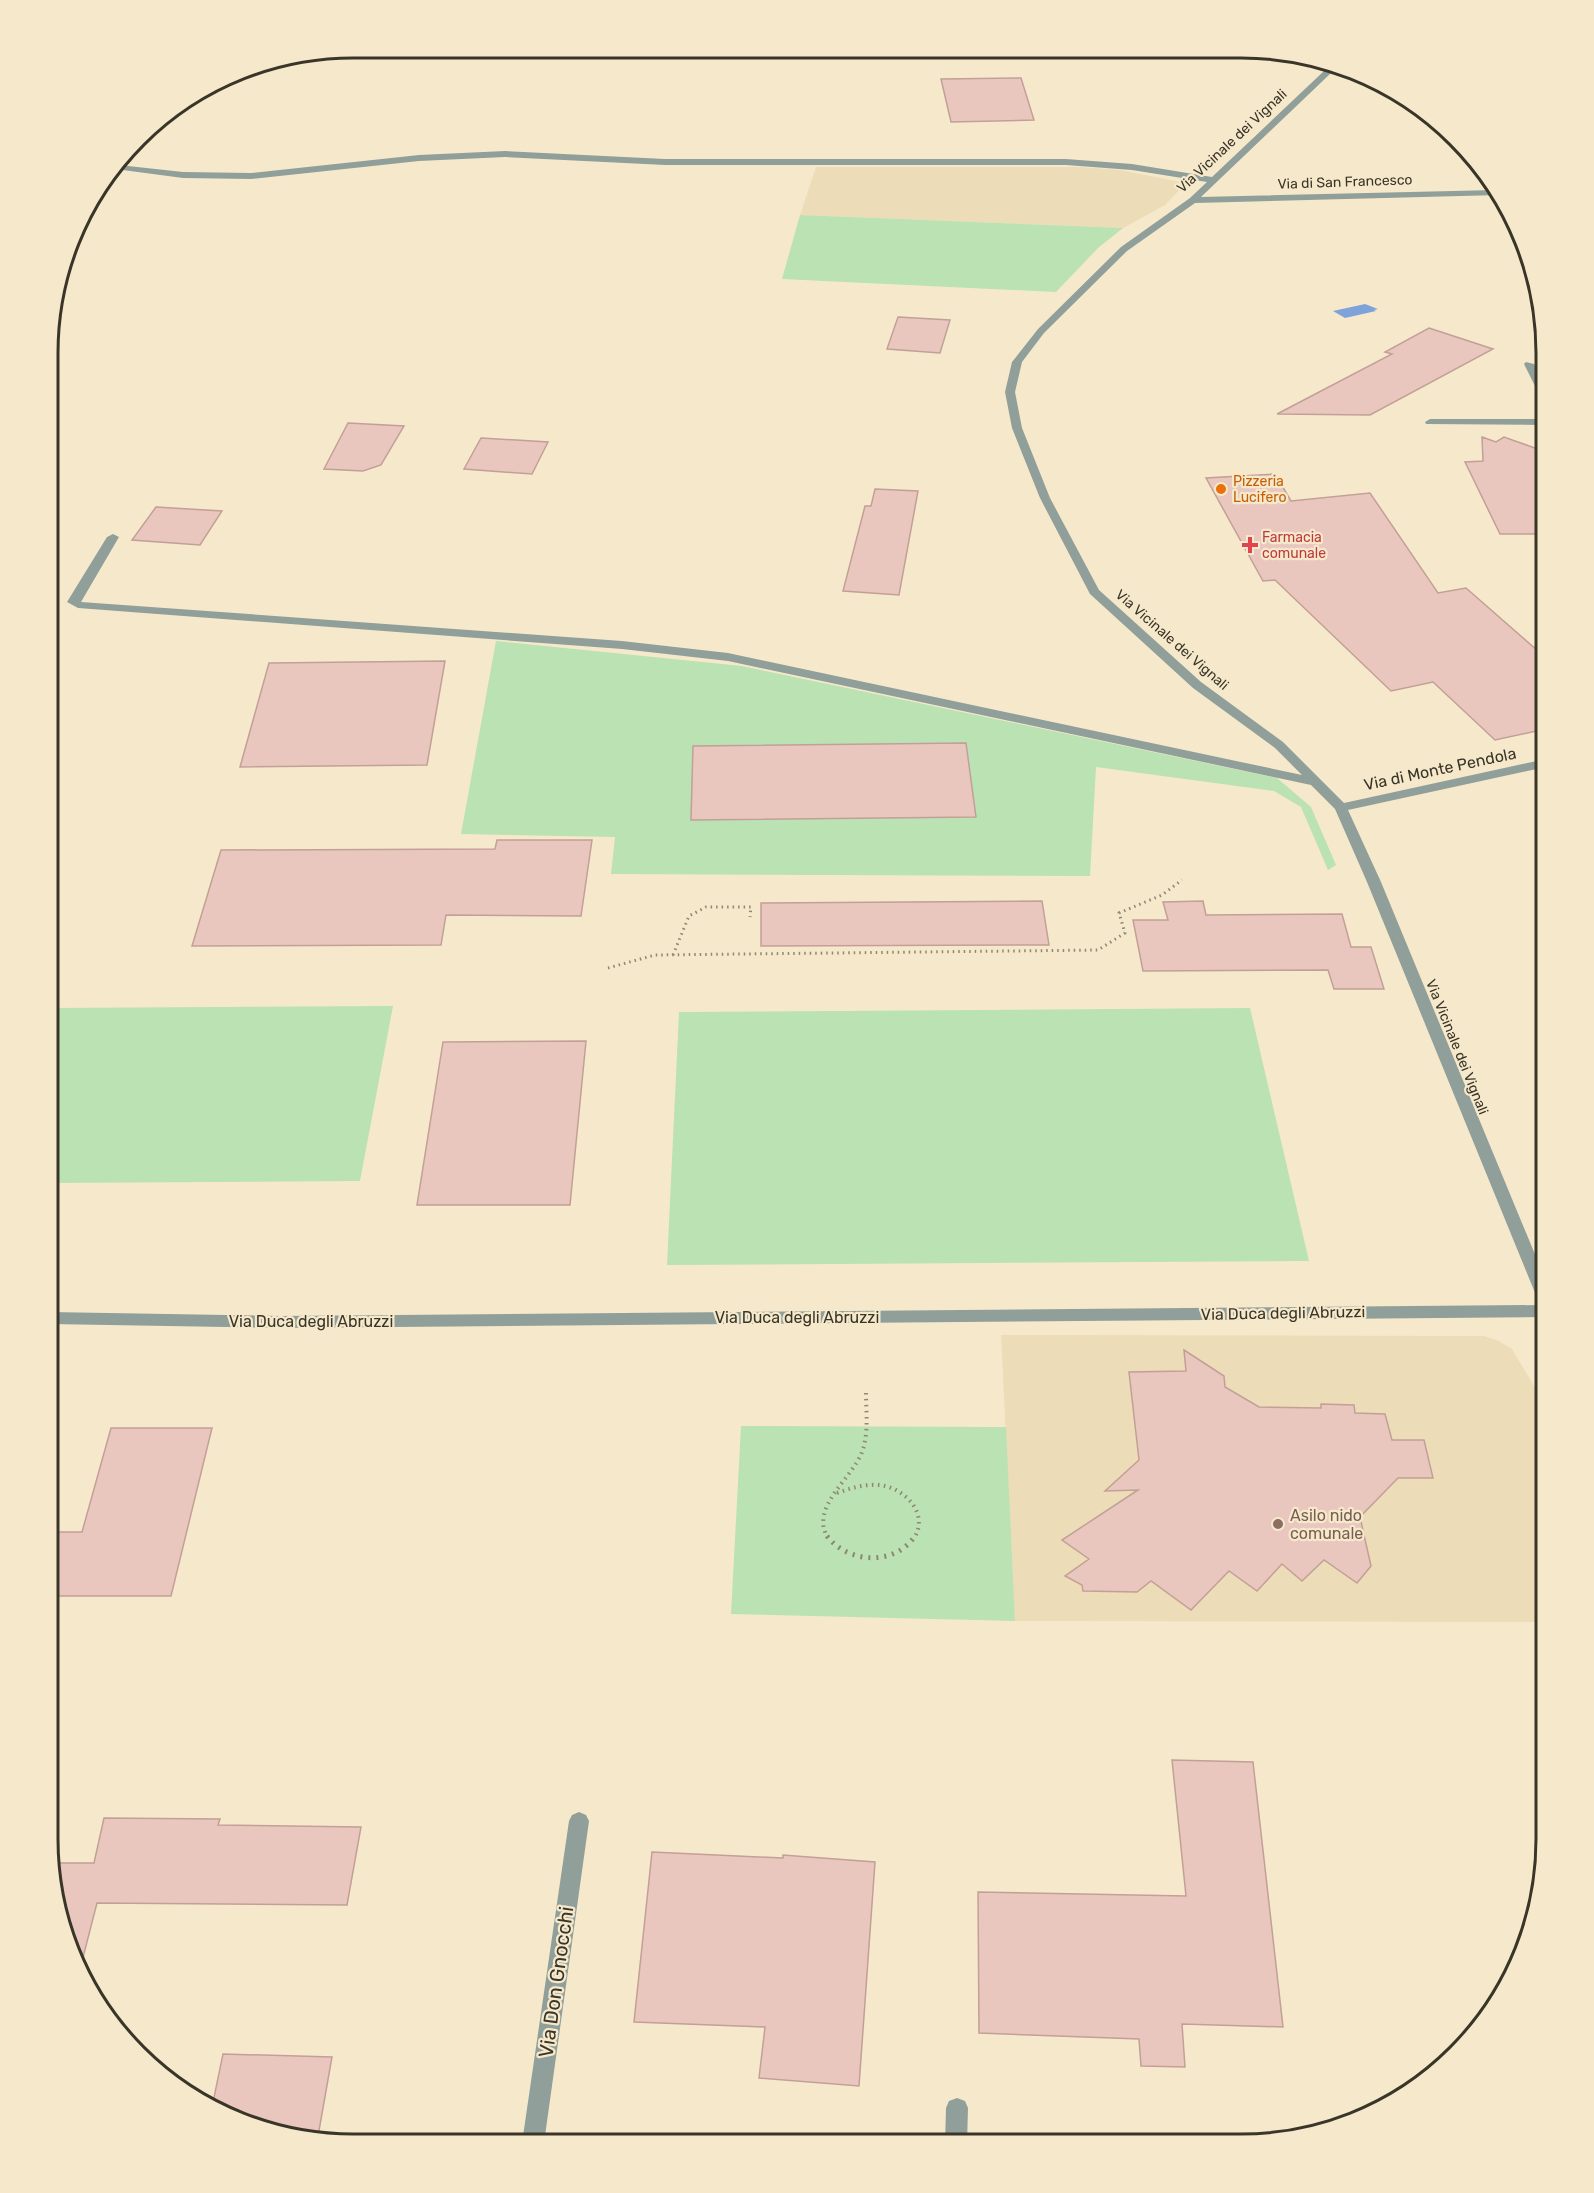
<svg xmlns="http://www.w3.org/2000/svg" width="1594" height="2193" viewBox="0 0 1594 2193" font-family="Rubik,sans-serif">
  <style>
    .built { fill: #ecdcb7 }
    .green { fill: #bae2b3 }
    .water { fill: #7ea3db }
    .building { fill: #eac7be; stroke: #c2a097; stroke-width: 1.5 }
    .lines { fill: none; stroke-linecap: round; stroke-linejoin: round }
    .path-far2 { stroke: #908773; stroke-width: 3; stroke-dasharray: 1.5 4; stroke-linecap: butt }
    .path-far1 { stroke: #908773; stroke-width: 4; stroke-dasharray: 1.5 4.5; stroke-linecap: butt }
    .path { stroke: #908773; stroke-width: 5; stroke-dasharray: 2 6; stroke-linecap: butt }
    .minor { fill: #919f9a; fill-rule: evenodd }
    .food-dot { fill: #e8710a; stroke: #f6e9cb; stroke-width: 2 }
    .health-dot { fill: #e0444e; stroke: #f6e9cb; stroke-width: 2 }
    .education-dot { fill: #8d6e63; stroke: #f6e9cb; stroke-width: 2 }
    .labels { text-anchor: middle; dominant-baseline: central; stroke-width: 4.5; stroke-linejoin: round; paint-order: stroke }
    .far-street-label { font-size: 14px; fill: #3a3529; stroke: #f6e9cb }
    .far-food-label { font-size: 14px; fill: #c56008; stroke: #f6e9cb; text-anchor: start }
    .far-health-label { font-size: 14px; fill: #be3a42; stroke: #f6e9cb; text-anchor: start }
    .street-label { font-size: 16px; fill: #3a3529; stroke: #f6e9cb }
    .education-label { font-size: 16px; fill: #785e54; stroke: #f6e9cb; text-anchor: start }
    .near-street-label { font-size: 20px; fill: #3a3529; stroke: #f6e9cb }
    .rim { fill: none; stroke: #3a3529; stroke-width: 3 }
  </style>
  <rect width="100%" height="100%" fill="#f6e9cb"/>
  <path class="built" d="M816,167H1081L1120,170L1186,183L1165,205L1123,228L800,215Z
    M1001,1335L1484,1336L1499,1341L1512,1349L1546,1406L1545,1622L1015,1621Z"/>
  <path class="green" d="M800,215L1123,228L1098,248L1056,292L782,279Z
    M496,641L742,666L1277,778L1311,807L1336,865L1328,870L1301,807L1274,791L1096,767L1090,876L611,874L615,837L461,834Z
    M393,1006L360,1181L49,1183V1008Z
    M1250,1008L1309,1261L667,1265L679,1012Z
    M741,1426L1006,1427L1015,1621L731,1614Z"/>
  <path class="water" d="M1365,304L1378,309L1374,310L1376,311L1345,318L1333,311Z"/>
  <path class="building" d="M1021,78L1034,120L951,122L941,79Z
    M898,317L950,320L940,353L887,349Z
    M1429,328L1493,349L1370,415L1277,414L1392,354L1385,352Z
    M348,423L404,426L381,465L363,471L324,469Z
    M1482,437L1496,442L1504,437L1546,452V534H1500L1465,462L1483,461Z
    M481,438L548,442L532,474L464,469Z
    M1275,474L1291,501L1370,493L1438,593L1466,588L1546,658V729L1495,740L1433,682L1391,691L1275,580L1263,581L1206,478Z
    M875,489L918,491L899,595L843,591L865,506H871Z
    M156,507L222,511L200,545L132,540Z
    M445,661L427,765L240,767L269,663Z
    M966,743L976,817L691,820L693,746Z
    M497,840H592L581,916L446,915L441,945L192,946L221,850L495,849Z
    M1042,901L1049,945L761,946V903Z
    M1203,901L1206,915L1342,914L1351,947H1371L1384,989H1334L1328,970L1143,971L1133,920H1168L1163,902Z
    M586,1041L570,1205H417L443,1042Z
    M1184,1350L1224,1376L1225,1387L1259,1407L1321,1408V1404L1354,1405L1355,1413L1385,1414L1392,1440H1424L1433,1478H1398L1360,1517L1371,1566L1357,1583L1324,1560L1302,1581L1282,1564L1257,1591L1229,1571L1191,1610L1151,1581L1137,1592L1083,1591L1082,1585L1065,1576L1089,1559L1062,1540L1138,1490L1105,1491L1139,1460L1129,1372L1186,1371Z
    M111,1428H212L171,1596H48L49,1532H82Z
    M1172,1760L1253,1762L1283,2027L1182,2024L1185,2067L1141,2066L1139,2039L979,2033L978,1892L1186,1896Z
    M104,1818L220,1819L218,1825L361,1827L347,1905L97,1903L79,1973L58,1918L51,1863H94Z
    M652,1852L783,1858V1855L875,1862L859,2086L759,2078L765,2027L634,2022Z
    M223,2054L332,2057L317,2142L255,2129L212,2107Z"/>
  <g class="lines">
    <path class="path-far2" d="M673,955L689,916L706,907H751L750,917
      M608,968L655,955L1098,950L1125,933L1119,913L1162,895L1182,880"/>
    <path class="path-far1" d="M837,1493C851,1488 864,1484 879,1485C904,1487 930,1514 914,1538
      M828,1538C809,1507 852,1479 862,1452C869,1433 866,1412 866,1392"/>
    <path class="path" d="M827,1536C848,1564 895,1566 915,1536"/>
    <path class="minor" d="M1327,63L1334,65L1332,70H1354L1363,75L1330,74L1201,197L1496,190L1499,195L1195,203L1127,251L1044,333L1022,362L1015,392L1022,428L1050,498L1099,590L1201,682L1283,742L1344,803L1546,759V767L1348,810L1381,882L1546,1281V1317L281,1328L49,1324V1312L281,1316L1540,1305L1367,882L1335,809L1311,785L728,661L622,649L78,608L67,602L107,537L113,534L119,537L81,602L622,641L728,653L1302,775L1275,748L1193,688L1090,594L1040,498L1012,428L1005,392L1012,362L1038,329L1121,247L1190,198L1207,182L1132,170L1066,165H665L505,157L419,161L251,179L183,178L115,169L119,165L183,172L251,173L419,155L505,151L665,159H1066L1132,164L1212,177L1324,71Z
      M1526,362L1534,364L1546,388V401L1541,398L1524,364Z
      M1430,419H1546V425L1426,424L1425,422Z
      M579,1812L586,1815L589,1821L544,2143H522L569,1821L572,1815Z
      M957,2098L965,2101L968,2108L967,2144H945L946,2108L949,2101Z"/>
  </g>
  <circle class="food-dot" cx="1221" cy="489" r="6"/>
  <path class="health-dot" d="M1247 536h6v6h6v6h-6v6h-6v-6h-6v-6h6z"/>
  <circle class="education-dot" cx="1278" cy="1524" r="6"/>
  <g class="labels">
    <g class="far-street-label">
      <text transform="translate(1232 141) rotate(-43)">Via Vicinale dei Vignali</text>
      <text transform="translate(1345 182) rotate(-2)">Via di San Francesco</text>
      <text transform="translate(1172 640) rotate(41)">Via Vicinale dei Vignali</text>
      <text transform="translate(1457 1047) rotate(68)">Via Vicinale dei Vignali</text>
    </g>
    <g class="far-food-label">
      <text x="1233" y="481">Pizzeria<tspan x="1233" dy="16">Lucifero</tspan></text>
    </g>
    <g class="far-health-label">
      <text x="1262" y="537">Farmacia<tspan x="1262" dy="16">comunale</tspan></text>
    </g>
    <g class="street-label">
      <text transform="translate(1440 769) rotate(-12)">Via di Monte Pendola</text>
      <text transform="translate(1283 1313) rotate(-1)">Via Duca degli Abruzzi</text>
      <text x="797" y="1317">Via Duca degli Abruzzi</text>
      <text x="311" y="1321">Via Duca degli Abruzzi</text>
    </g>
    <g class="education-label">
      <text x="1290" y="1515">Asilo nido<tspan x="1290" dy="18">comunale</tspan></text>
    </g>
    <g class="near-street-label">
      <text transform="translate(556 1982) rotate(-82)">Via Don Gnocchi</text>
    </g>
  </g>
  <path d="M0 0H1594V2193H0ZM353 58H1241A295 295 0 0 1 1536 353V1839A295 295 0 0 1 1241 2134H353A295 295 0 0 1 58 1839V353A295 295 0 0 1 353 58Z" fill="#f6e9cb" fill-rule="evenodd"/>
  <path class="rim" d="M353 58H1241A295 295 0 0 1 1536 353V1839A295 295 0 0 1 1241 2134H353A295 295 0 0 1 58 1839V353A295 295 0 0 1 353 58Z"/>
</svg>
